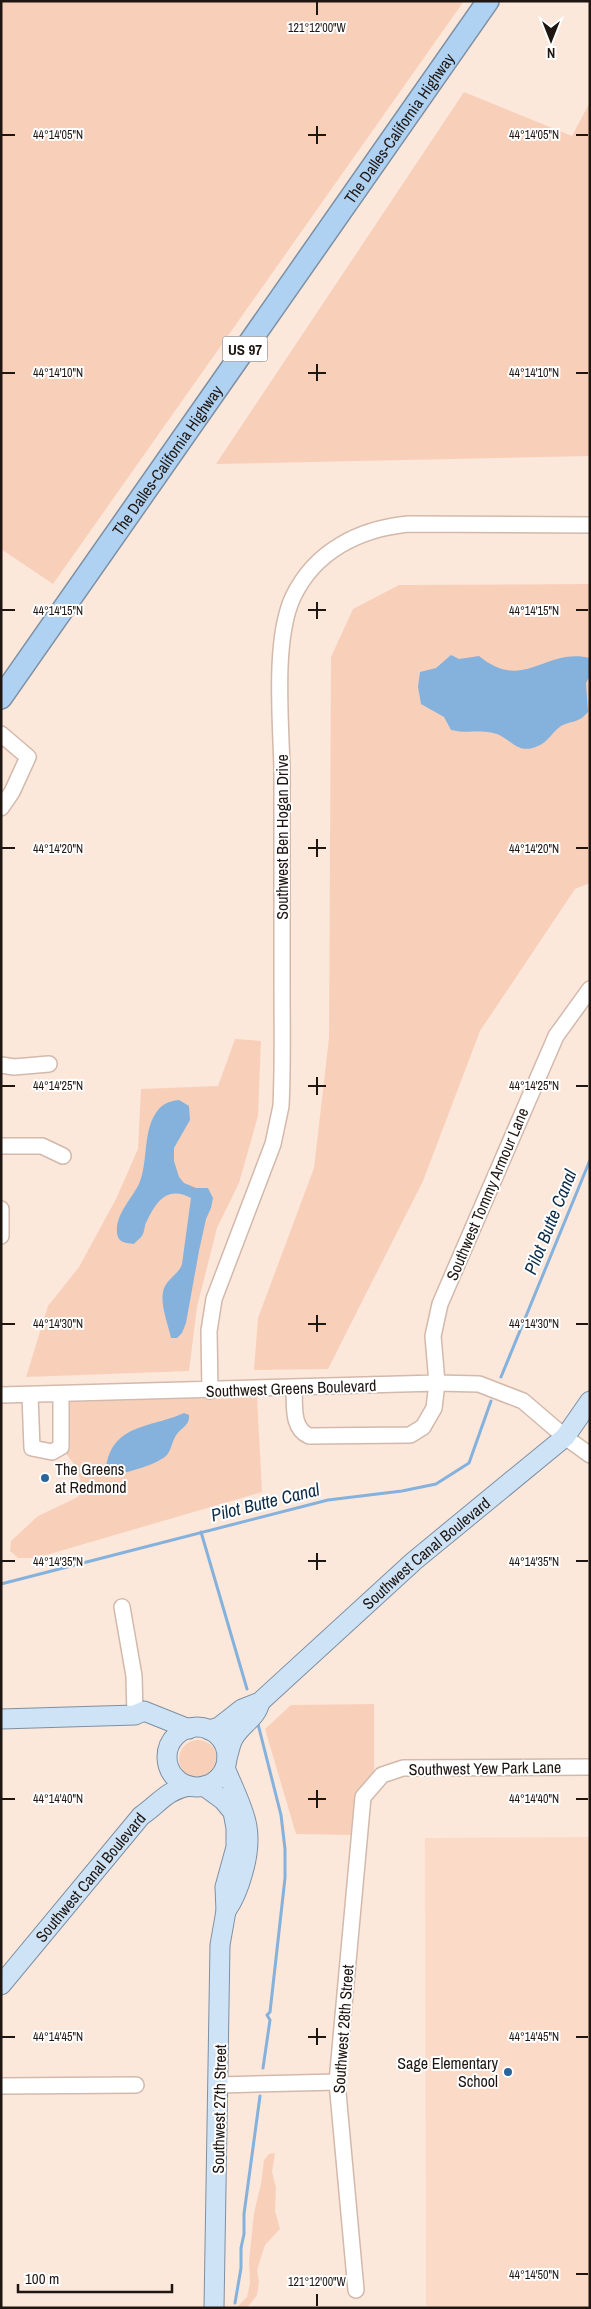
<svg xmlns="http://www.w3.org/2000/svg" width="591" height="2309" viewBox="0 0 591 2309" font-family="'Archivo Narrow',sans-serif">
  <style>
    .built { fill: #fcdac8 }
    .green { fill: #f8d0ba }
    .water { fill: #85b1dd }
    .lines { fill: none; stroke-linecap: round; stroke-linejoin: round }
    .stream { stroke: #85b1dd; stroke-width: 3 }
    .minor-casing { stroke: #d2b9ab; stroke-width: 18 }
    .major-casing { stroke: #7d90a3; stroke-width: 21 }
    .highway-casing { stroke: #7d90a3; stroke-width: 24 }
    .minor { stroke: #fff; stroke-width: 15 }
    .major { stroke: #cfe3f7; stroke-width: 19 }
    .highway { stroke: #afd1f2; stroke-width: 21 }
    .ticks { fill: none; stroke: #1f1611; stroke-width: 2 }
    .poi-dot { fill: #28669c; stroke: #fff; stroke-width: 2 }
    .labels { text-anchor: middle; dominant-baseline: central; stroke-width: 4; stroke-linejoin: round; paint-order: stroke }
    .shield { fill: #fff; stroke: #625c58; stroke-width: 1 }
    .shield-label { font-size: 15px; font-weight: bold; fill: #1f1611 }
    .street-label { font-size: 16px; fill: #1f1611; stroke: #fff }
    .poi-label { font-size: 16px; fill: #1f1611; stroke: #fff; text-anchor: start }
    .water-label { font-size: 18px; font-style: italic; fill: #0b2c49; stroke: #fff }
    .ticks-label { font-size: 12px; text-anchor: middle; fill: #1f1611; stroke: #fff; stroke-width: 4; stroke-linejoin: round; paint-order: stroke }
  </style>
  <rect width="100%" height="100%" fill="#fce7db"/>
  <path class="built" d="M590,1837V2306L426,2307L425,1838Z"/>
  <path class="green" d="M1,1H464L53,584L1,549Z
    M464,92L572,136L590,102V456L216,464Z
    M590,584V883L575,889L480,1031L423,1181L328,1369L254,1370L258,1318L314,1168L329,1038L331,657L353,609L399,585Z
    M235,1039L261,1041L258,1116L239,1183L217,1228L197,1307L189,1371L26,1377L48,1306L79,1267L116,1199L138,1149L141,1089L218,1086Z
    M257,1397L262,1492L36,1558H18L10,1551L11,1541L38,1516L78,1497L82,1488L77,1468L67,1455L66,1402Z
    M374,1704V1771C355,1790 353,1809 352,1835L296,1834L265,1729L291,1705Z
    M179 1759a19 19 0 1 1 38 0a19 19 0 1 1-38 0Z
    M275,2153L272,2172L276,2188L275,2211L280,2229L265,2245L257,2270L259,2282L257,2295L247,2308H236L247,2297L250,2283L249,2261L254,2213L261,2184L264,2160L269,2154Z"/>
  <path class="water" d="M451,655L459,659L479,656C524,693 545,647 590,658V676L586,683L588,712C578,724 572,720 561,726C553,731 548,742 538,746C518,755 512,740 497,734C481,729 467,734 451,730L444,717L421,704L418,687L420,672L436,668Z
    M179,1100L189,1106L190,1120L174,1148V1161L179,1177L184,1183L196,1188H208L213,1198L211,1208L206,1219L199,1251L186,1323L182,1333L177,1338H171C168,1323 156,1296 167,1283C173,1275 179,1273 182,1264L191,1198C168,1186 157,1200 147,1221C144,1225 145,1231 142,1236C140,1239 136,1241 134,1244C126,1243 118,1243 117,1233C115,1215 132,1198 139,1184C148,1163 143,1136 154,1116C160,1105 168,1101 179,1100Z
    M184,1413L189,1415C190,1425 182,1427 177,1434C172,1440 172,1449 167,1455C159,1464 120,1476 109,1474L106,1469C111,1423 152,1428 184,1413Z"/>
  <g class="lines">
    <path class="stream" d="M501,1377L590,1160
      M201,1532L247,1689
      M1,1584L328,1500L402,1491L436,1484L469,1463L491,1401
      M258,1724L281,1815L285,1849V1878L270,2012L267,2015L270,2020L263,2068
      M235,2303L241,2268V2248L244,2234V2214L260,2096"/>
    <g class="minor-casing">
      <path id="minor" d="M1,734L28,757L12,792L1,808
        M1,1065L14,1067L49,1064
        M1,1146H42L63,1156
        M1,1209V1236
        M294,1388C295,1404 291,1428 309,1436L410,1435L423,1427L434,1408L437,1383L433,1336L440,1304L556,1036L590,989
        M210,1391L209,1331L214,1299L273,1144L281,1106C283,1065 282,1023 282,981C282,911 282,840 282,770C281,721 273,640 293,597C315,551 359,529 408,524L590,525
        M1,1395L437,1383L479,1384L523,1401L565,1437L590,1455
        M30,1395L32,1448L52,1452L61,1447V1394
        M122,1607L134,1676L135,1715
        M219,2085L337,2082
        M1,2086L136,2085
        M356,2290L337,2082L363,1797L382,1775L403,1768L590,1767"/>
    </g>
    <g class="major-casing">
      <g id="major">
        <path d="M1,1719L135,1715L144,1711L189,1729"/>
        <circle cx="197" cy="1757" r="30"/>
        <path id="s1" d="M209,1730L219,1727L242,1709L260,1702L414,1561L565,1437L590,1401"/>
        <path d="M227,1758C229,1752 230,1745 233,1739C241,1724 257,1718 260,1702"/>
        <path d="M225,1768C242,1809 256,1827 243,1872C239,1887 235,1898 226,1911"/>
        <path d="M204,1786L223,1800L233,1812L236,1828V1847L225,1887L226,1911L220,1945L214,2308"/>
        <path id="s2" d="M1,1985L141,1816C160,1803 166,1790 190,1786"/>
      </g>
    </g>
    <g class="highway-casing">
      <g id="highway">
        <path id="s3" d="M1,698L488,1"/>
      </g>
    </g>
    <use href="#minor" class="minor"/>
    <use href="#major" class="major"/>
    <use href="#highway" class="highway"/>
  </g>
  <path class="ticks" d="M317,2V15M317,126V144M2,135H15M308,135H326M576,135H588M317,364V381M2,373H15M308,373H326M576,373H588M317,602V619M2,610H15M308,610H326M576,610H588M317,839V857M2,848H15M308,848H326M576,848H588M317,1077V1095M2,1086H15M308,1086H326M576,1086H588M317,1315V1332M2,1324H15M308,1324H326M576,1324H588M317,1553V1570M2,1561H15M308,1561H326M576,1561H588M317,1790V1808M2,1799H15M308,1799H326M576,1799H588M317,2028V2045M2,2037H15M308,2037H326M576,2037H588M576,2274H588M317,2294V2306"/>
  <g class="poi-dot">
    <circle cx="45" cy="1478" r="5"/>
    <circle cx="508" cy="2072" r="5"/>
  </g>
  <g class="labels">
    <rect class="shield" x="222.5" y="336.5" width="45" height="25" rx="4"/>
    <g class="shield-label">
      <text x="245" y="349">US 97</text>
    </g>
    <g class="street-label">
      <text stroke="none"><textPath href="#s3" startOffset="695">The Dalles-California Highway</textPath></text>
      <text stroke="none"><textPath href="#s3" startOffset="290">The Dalles-California Highway</textPath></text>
      <text transform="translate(282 837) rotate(-90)">Southwest Ben Hogan Drive</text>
      <text transform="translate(487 1194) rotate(-67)">Southwest Tommy Armour Lane</text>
      <text transform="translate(291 1388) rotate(-2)">Southwest Greens Boulevard</text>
      <text stroke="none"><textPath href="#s1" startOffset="282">Southwest Canal Boulevard</textPath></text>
      <text transform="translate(485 1768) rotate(-1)">Southwest Yew Park Lane</text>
      <text stroke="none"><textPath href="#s2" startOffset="140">Southwest Canal Boulevard</textPath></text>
      <text transform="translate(343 2029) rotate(-86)">Southwest 28th Street</text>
      <text transform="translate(219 2109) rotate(-89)">Southwest 27th Street</text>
    </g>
    <g class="poi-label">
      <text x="55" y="1469">The Greens<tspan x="55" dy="18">at Redmond</tspan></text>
      <text x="498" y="2063" text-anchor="end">Sage Elementary<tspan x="498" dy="18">School</tspan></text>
    </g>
    <g class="water-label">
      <text transform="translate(550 1222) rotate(-68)">Pilot Butte Canal</text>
      <text transform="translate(265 1502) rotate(-14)">Pilot Butte Canal</text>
    </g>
  </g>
  <g class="ticks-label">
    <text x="317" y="32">121°12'00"W</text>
    <text x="534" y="139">44°14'05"N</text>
    <text x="58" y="139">44°14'05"N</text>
    <text x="534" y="377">44°14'10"N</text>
    <text x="58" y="377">44°14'10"N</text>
    <text x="534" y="615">44°14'15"N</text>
    <text x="58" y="615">44°14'15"N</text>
    <text x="534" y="853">44°14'20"N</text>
    <text x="58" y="853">44°14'20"N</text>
    <text x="534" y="1090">44°14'25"N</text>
    <text x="58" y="1090">44°14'25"N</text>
    <text x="534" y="1328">44°14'30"N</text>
    <text x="58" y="1328">44°14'30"N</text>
    <text x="534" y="1566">44°14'35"N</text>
    <text x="58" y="1566">44°14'35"N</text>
    <text x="58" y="1803">44°14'40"N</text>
    <text x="534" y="1803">44°14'40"N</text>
    <text x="534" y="2041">44°14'45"N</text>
    <text x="58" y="2041">44°14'45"N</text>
    <text x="534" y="2279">44°14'50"N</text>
    <text x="317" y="2286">121°12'00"W</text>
  </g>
  <rect width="591" height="2309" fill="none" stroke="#1f1611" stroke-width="5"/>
  <g transform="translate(551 40) rotate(180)" stroke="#ffffff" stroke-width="4" paint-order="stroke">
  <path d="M0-4L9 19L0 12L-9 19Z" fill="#1f1611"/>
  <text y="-8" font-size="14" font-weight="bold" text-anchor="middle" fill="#1f1611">N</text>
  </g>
  <path d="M18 2284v8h154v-8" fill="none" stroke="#1f1611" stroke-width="2.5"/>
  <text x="25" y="2284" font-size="15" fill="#1f1611" stroke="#ffffff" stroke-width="4" paint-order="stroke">100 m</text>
</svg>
